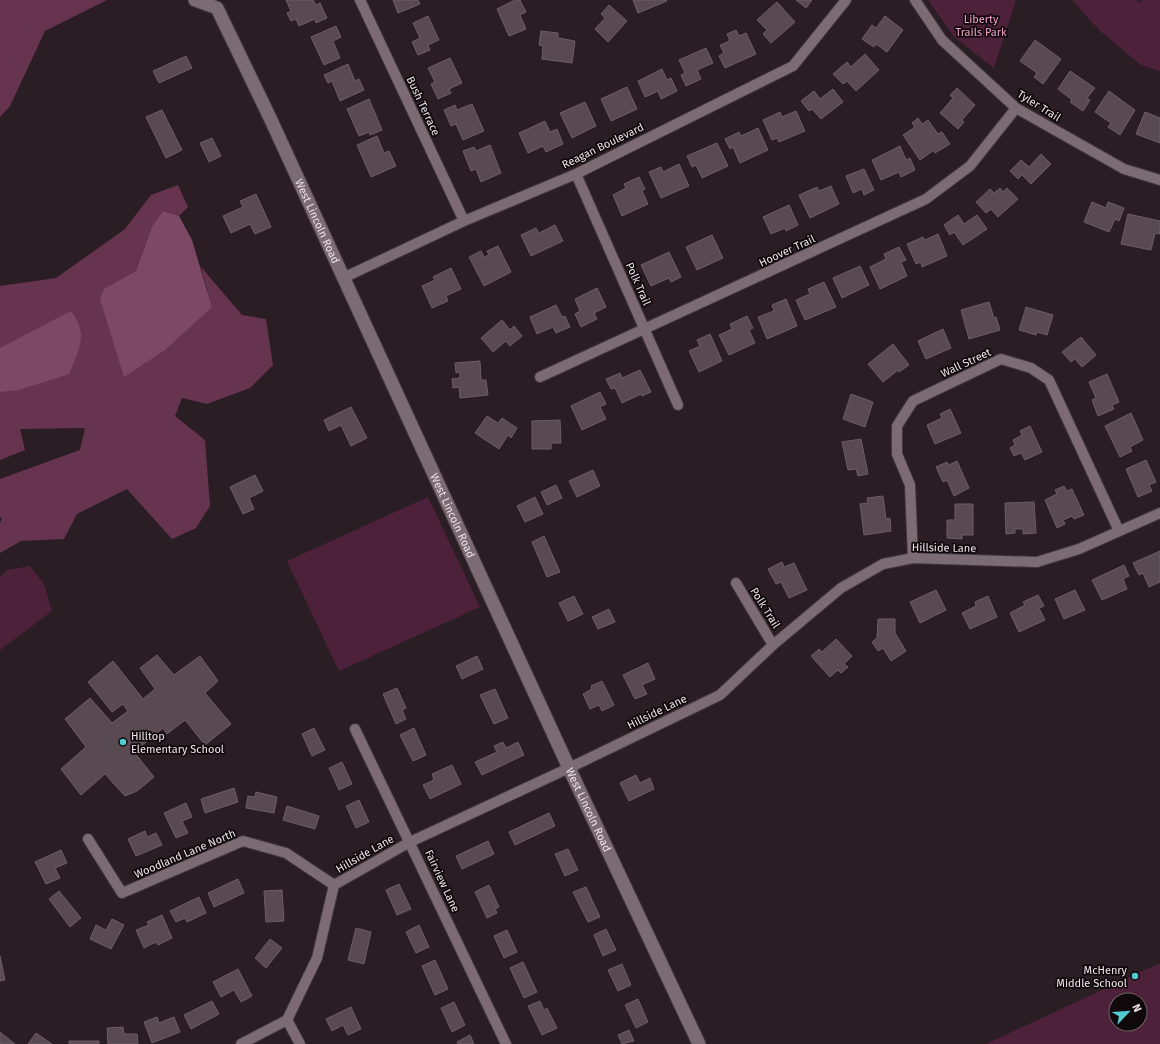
<svg xmlns="http://www.w3.org/2000/svg" width="1160" height="1044" viewBox="0 0 1160 1044" font-family="'Fira Sans',sans-serif">
  <style>
    .green { fill: #4e213a; fill-rule: evenodd }
    .forest { fill: #66344f }
    .water { fill: #7d4864 }
    .building { fill: #594950; stroke: #6e5d65 }
    .lines { fill: none; stroke-linecap: round; stroke-linejoin: round }
    .minor-casing { stroke: #43383d; stroke-width: 12 }
    .tertiary-casing { stroke: #43383d; stroke-width: 15 }
    .minor { stroke: #7c6b73; stroke-width: 10 }
    .tertiary { stroke: #7c6b73; stroke-width: 13 }
    .poi-dot { fill: #52ccd0; stroke: #0f090c; stroke-width: 1.5 }
    .labels { text-anchor: middle; dominant-baseline: central; stroke-width: 3.5; stroke-linejoin: round; paint-order: stroke }
    .park-label { font-size: 11px; fill: #f6a3ce; stroke: #0f090c }
    .street-label { font-size: 11px; fill: #eee4e9; stroke: #0f090c }
    .poi-label { font-size: 11px; fill: #eee4e9; stroke: #0f090c; text-anchor: start }
  </style>
  <rect width="100%" height="100%" fill="#2b1d24"/>
  <path class="green" d="M928,0H1016L994,68L954,37Z
    M1072,0H1136L1140,3L1142,0H1160V71L1141,65L1100,31Z
    M428,497L480,607L339,671L287,561Z
    M30,566L44,584L52,611L0,650V577L7,570Z
    M1160,963V1044H986ZM1116,1000H1140V1024H1116Z"/>
  <path class="forest" d="M0,0H107L45,31L10,106L0,117Z
    M178,185L188,207L179,216L163,211L152,226L136,271L105,289L212,307L201,267L242,315L266,319L273,365L250,388L207,404L182,398L175,416L205,440L210,506L196,528L172,539L127,489L77,514L64,539L21,541L0,553V523L2,518L0,517V479L80,450L85,428L20,429L25,450L0,460V286L56,278L125,229L151,195Z"/>
  <path class="water" d="M163,211L179,216L192,240L212,307L165,350L124,377L100,299L104,289L136,271L152,226Z
    M71,311C89,334 79,350 69,374L19,390L0,392V348Z"/>
  <path class="building" d="M286,0H313L316,5L320,3L327,18L316,23L315,19L299,26L296,19L291,21L287,13L291,11Z
    M393,0H418L420,4L398,13Z
    M515,0H520L526,12L520,15L526,29L509,36L497,9Z
    M633,0H666L667,1L638,13Z
    M796,0H812L806,8Z
    M777,2L795,22L771,43L763,34L767,30L757,20Z
    M609,5L627,21L608,42L595,29L605,18L601,14Z
    M428,16L439,40L428,45L430,50L418,55L412,42L420,38L413,23Z
    M885,16L903,30L887,52L876,44L874,47L862,39L872,25L876,28Z
    M336,26L341,37L333,41L340,58L324,65L311,37Z
    M736,30L739,36L746,33L756,54L725,68L719,56L724,53L720,45L730,41L727,34Z
    M541,31L558,33V38L575,41L572,63L542,59L543,46L539,45Z
    M1035,40L1061,59L1043,84L1034,77L1037,73L1020,61Z
    M706,48L713,63L697,70L701,79L686,86L681,75L685,73L679,60Z
    M865,54L879,70L856,91L847,81L843,84L833,74L847,62L851,67Z
    M186,56L192,68L159,83L153,71Z
    M450,58L462,83L449,89L451,93L438,99L431,84L435,82L428,68Z
    M348,64L355,81L359,79L364,90L340,101L332,81L328,83L324,75Z
    M662,69L667,80L671,78L677,91L661,99L658,91L645,97L638,81Z
    M1070,71L1095,88L1087,98L1090,100L1083,111L1070,102L1072,100L1058,89Z
    M627,87L637,109L611,121L601,99Z
    M957,88L975,105L962,120L964,122L958,129L940,113L953,98L950,95Z
    M833,89L843,102L821,119L812,109L809,111L801,101L814,91L820,99Z
    M1109,91L1135,110L1120,135L1108,127L1111,123L1095,112Z
    M369,99L382,130L370,135L369,132L359,136L347,109Z
    M585,102L596,126L572,138L560,113Z
    M472,104L484,131L463,140L456,124L451,126L444,110L455,105L457,110Z
    M162,110L182,150L166,158L146,117Z
    M796,111L805,131L779,142L777,138L772,140L763,120L780,112L782,117Z
    M1145,112L1160,118V143L1136,134Z
    M918,118L922,124L928,120L938,134L942,132L950,144L935,153L934,150L920,160L903,135L915,127L912,123Z
    M545,121L550,132L557,129L563,144L546,152L543,146L528,153L519,133Z
    M758,128L768,150L740,163L733,147L730,149L725,139L739,132L741,136Z
    M377,136L384,153L389,151L396,166L371,177L357,145Z
    M212,138L221,156L209,162L200,143Z
    M717,143L728,166L702,178L696,165L692,167L687,156Z
    M490,145L501,173L481,182L476,169L471,171L463,151L474,147L476,151Z
    M900,146L906,160L910,158L915,170L901,177L899,172L881,180L872,160Z
    M1041,154L1051,164L1031,184L1022,175L1018,179L1010,171L1021,160L1029,167Z
    M679,164L689,186L661,198L649,172L661,167L663,172Z
    M864,169L874,190L864,195L862,189L853,193L846,176Z
    M639,177L645,189L642,191L648,204L622,216L613,195L626,188L624,184Z
    M831,186L839,204L810,218L799,195L817,187L819,191Z
    M1000,188L1003,192L1007,188L1018,199L998,217L991,209L986,213L976,202L990,189L994,193Z
    M256,194L271,227L255,234L250,224L231,233L223,216L243,207L240,201Z
    M1092,202L1106,208L1108,202L1124,208L1119,221L1115,219L1109,232L1084,222Z
    M789,205L798,225L786,231L785,228L771,234L763,217Z
    M1128,214L1160,221V234L1155,233L1151,250L1121,244Z
    M958,215L964,224L977,215L987,229L963,245L954,232L950,235L944,225Z
    M555,225L563,241L531,256L521,235L536,228L539,233Z
    M938,234L947,256L922,267L921,262L916,264L907,244L923,237L925,240Z
    M712,235L723,258L697,270L686,247Z
    M498,246L511,272L484,286L469,257L481,251L484,257L489,255L487,251Z
    M899,247L906,260L901,262L907,276L880,289L870,267L886,259L884,254Z
    M669,252L681,277L671,282L669,278L651,286L641,265Z
    M860,266L869,285L842,298L833,278Z
    M451,268L461,289L446,296L448,301L432,308L422,286L435,280L433,277Z
    M824,282L836,307L805,320L796,300L810,294L808,289Z
    M597,288L606,307L594,313L597,319L581,327L575,314L580,311L575,299Z
    M786,299L797,326L767,339L758,317L774,311L772,305Z
    M989,302L994,318L996,317L1000,330L969,339L961,310Z
    M556,305L562,317L565,316L570,327L556,333L553,327L537,334L530,317Z
    M1026,307L1053,315L1047,335L1037,332L1036,335L1019,330Z
    M747,316L753,328L749,330L755,343L729,355L719,335L732,329L730,324Z
    M502,320L510,330L514,326L522,336L510,346L506,341L493,352L481,338Z
    M943,329L951,348L926,359L918,341Z
    M710,334L722,361L699,372L689,351L700,346L697,340Z
    M1081,337L1096,355L1082,367L1075,359L1071,362L1062,352Z
    M893,344L909,365L899,372L898,370L883,382L868,364Z
    M480,361L481,380H486L488,395L460,398L459,387L453,388L452,379L460,378V372L456,373L455,363Z
    M640,370L651,392L642,396L641,394L622,403L615,388L611,389L606,379L620,373L622,378Z
    M1107,374L1119,402L1112,405L1114,409L1098,416L1092,400L1096,398L1089,382Z
    M600,392L606,404L600,407L606,419L582,430L571,406Z
    M851,394L873,402L865,427L843,419Z
    M351,407L367,438L351,446L341,425L329,431L324,420Z
    M950,409L961,433L935,444L927,425L942,418L940,414Z
    M1131,413L1143,440L1130,447L1132,451L1120,457L1105,426Z
    M487,416L498,423L502,418L517,428L511,438L508,435L499,449L475,433Z
    M560,420L561,443H551V449H532V421Z
    M1030,426L1042,452L1025,460L1021,453L1014,456L1010,448L1015,445L1013,440L1022,435L1020,431Z
    M861,439L868,474L858,476L856,469L848,470L842,442Z
    M1146,460L1156,482L1149,485L1152,491L1138,497L1126,469Z
    M957,461L969,488L954,496L947,480L943,482L936,467L947,462L949,465Z
    M593,470L600,486L577,497L569,481Z
    M255,475L263,491L249,498L254,509L243,514L230,487Z
    M556,485L562,498L547,505L541,492Z
    M1064,486L1067,491L1072,489L1084,515L1074,519L1072,516L1063,520L1065,524L1057,528L1045,500L1057,494L1055,490Z
    M883,496L886,519L890,518L891,531L864,535L860,504L868,503L867,498Z
    M535,497L543,514L525,522L517,506Z
    M1034,502L1036,533L1023,534V529H1015V533L1006,534L1005,503Z
    M955,504H973V535H962V539L947,538V520H955Z
    M544,536L560,572L547,577L532,542Z
    M1160,551V582L1149,587L1143,573L1139,575L1133,563Z
    M782,562L784,567L794,563L807,590L789,598L781,582L776,584L768,569Z
    M1124,565L1129,576L1123,579L1127,589L1102,600L1092,580Z
    M936,590L946,610L920,623L910,602Z
    M1075,590L1085,610L1064,619L1055,599Z
    M1038,595L1044,606L1039,608L1045,620L1019,632L1010,613L1025,605L1023,602Z
    M574,596L583,614L568,621L559,603Z
    M988,596L997,617L970,629L962,613L976,606L975,602Z
    M609,609L615,622L598,629L592,617Z
    M878,619H895V633L906,651L891,661L883,648L878,651L872,642L877,638Z
    M836,639L852,656L844,664L848,667L841,673L838,670L830,677L811,656L819,649L822,652Z
    M157,655L174,675L200,656L218,681L205,693L231,724L205,745L185,720L167,734L163,728L134,752L154,777L137,791L125,796L105,774L81,795L61,769L86,747L65,719L90,698L112,723L128,711L123,704L112,712L88,682L113,661L143,699L155,689L140,668Z
    M477,656L483,669L462,679L456,666Z
    M648,663L655,679L642,685L647,694L635,699L623,675Z
    M602,681L614,705L602,711L599,705L590,709L583,694L592,689L591,686Z
    M397,688L406,708L402,710L406,719L396,724L383,694Z
    M495,689L508,718L494,724L480,695Z
    M314,728L325,750L312,756L302,734Z
    M414,728L426,755L413,761L400,735Z
    M503,742L506,748L518,742L524,755L482,775L475,762L497,752L494,746Z
    M342,762L352,784L339,790L329,768Z
    M452,765L461,784L430,799L423,785L434,780L432,774Z
    M636,775L640,783L650,778L654,789L629,801L620,783Z
    M234,788L238,802L205,813L201,799Z
    M256,792L277,797L274,813L246,808L248,796L255,797Z
    M359,800L369,822L356,828L346,806Z
    M186,803L192,817L182,821L188,833L176,838L164,813Z
    M287,806L319,816L315,829L283,820Z
    M549,813L555,826L515,845L509,832Z
    M145,831L147,837L156,833L162,845L136,856L128,839Z
    M488,841L494,854L462,869L456,856Z
    M568,849L578,870L565,876L555,854Z
    M61,850L67,863L55,868L60,878L46,884L35,862Z
    M238,879L244,893L214,907L208,893Z
    M399,884L411,909L397,915L386,890Z
    M489,885L499,907L495,909L497,913L487,918L475,892Z
    M586,887L600,917L588,922L573,892Z
    M282,890L284,921L266,922L264,891Z
    M59,891L81,918L70,927L49,899Z
    M199,897L206,913L187,922L185,918L176,922L170,911Z
    M162,915L172,938L158,945L156,942L144,948L136,930L149,925L147,922Z
    M112,919L124,925L111,949L90,939L96,925L106,930Z
    M419,925L429,947L416,953L406,932Z
    M356,928L371,932L364,964L348,960Z
    M606,929L616,950L603,956L594,935Z
    M507,930L517,952L504,958L494,936Z
    M270,939L282,948L266,968L255,958Z
    M0,956L5,980L0,981Z
    M435,960L448,989L435,995L422,966Z
    M523,962L537,992L524,998L510,968Z
    M622,964L631,985L618,991L608,970Z
    M238,969L252,996L241,1002L234,990L221,997L213,982Z
    M638,999L648,1022L636,1028L625,1005Z
    M212,1001L219,1014L191,1029L184,1015Z
    M540,1001L544,1010L547,1008L557,1028L542,1035L528,1006Z
    M454,1002L465,1025L452,1032L441,1008Z
    M351,1007L361,1029L348,1035L343,1025L332,1031L326,1019Z
    M157,1017L159,1023L174,1017L180,1032L152,1043L144,1022Z
    M123,1027L124,1034H137L138,1044H108L107,1028Z
    M629,1030L634,1041L622,1044L618,1035Z
    M0,1032L15,1044H0Z
    M36,1033L52,1044H28Z
    M470,1035L474,1044H458L457,1042Z
    M69,1041H99V1044H69Z"/>
  <g class="lines">
    <g class="minor-casing">
      <path id="minor" d="M360,0L464,221
        M915,0L942,40L1016,108L1124,169L1160,180
        M576,174L678,405
        M343,278L464,221L576,174L793,66L846,0
        M540,377L926,199L970,166L1016,108
        M913,558L910,485L897,454V426L913,401L1001,359L1031,368L1049,380L1119,531
        M736,583L773,645
        M355,729L506,1044
        M88,839L122,893L243,841L286,853L334,885
        M287,1020L300,1044
        M241,1044L287,1020L317,958L334,885L410,842L569,768L720,695L773,645L841,588L883,564L913,558L1037,562L1079,549L1160,513"/>
    </g>
    <g class="tertiary-casing">
      <g id="tertiary">
        <path id="s1" d="M195,0L217,8L271,120L569,768L699,1044"/>
      </g>
    </g>
    <use href="#minor" class="minor"/>
    <use href="#tertiary" class="tertiary"/>
  </g>
  <g class="poi-dot">
    <circle cx="123" cy="742" r="4"/>
    <circle cx="1135" cy="976" r="4"/>
  </g>
  <g class="labels">
    <g class="park-label">
      <text x="981" y="19">Liberty<tspan x="981" dy="13">Trails Park</tspan></text>
    </g>
    <g class="street-label">
      <text transform="translate(423 106) rotate(65)">Bush Terrace</text>
      <text transform="translate(1039 106) rotate(32)">Tyler Trail</text>
      <text transform="translate(603 146) rotate(-26)">Reagan Boulevard</text>
      <text stroke="none"><textPath href="#s1" startOffset="259">West Lincoln Road</textPath></text>
      <text transform="translate(787 251) rotate(-25)">Hoover Trail</text>
      <text transform="translate(638 284) rotate(66)">Polk Trail</text>
      <text transform="translate(966 363) rotate(-25)">Wall Street</text>
      <text stroke="none"><textPath href="#s1" startOffset="583">West Lincoln Road</textPath></text>
      <text transform="translate(944 548) rotate(1)">Hillside Lane</text>
      <text transform="translate(765 608) rotate(58)">Polk Trail</text>
      <text transform="translate(657 712) rotate(-26)">Hillside Lane</text>
      <text stroke="none"><textPath href="#s1" startOffset="907">West Lincoln Road</textPath></text>
      <text transform="translate(185 854) rotate(-23)">Woodland Lane North</text>
      <text transform="translate(365 854) rotate(-30)">Hillside Lane</text>
      <text transform="translate(442 881) rotate(65)">Fairview Lane</text>
    </g>
    <g class="poi-label">
      <text x="131" y="736">Hilltop<tspan x="131" dy="13">Elementary School</tspan></text>
      <text x="1127" y="970" text-anchor="end">McHenry<tspan x="1127" dy="13">Middle School</tspan></text>
    </g>
  </g>
  <g transform="translate(1128 1012) rotate(65)"><circle r="19" fill="#0f090c" stroke="#686164"/>
  <path d="M0-3L7 15L0 10L-7 15Z" fill="#52ccd0"/>
  <text y="-6" font-size="11" font-weight="bold" text-anchor="middle" fill="#eee4e9">N</text>
  </g>
</svg>
